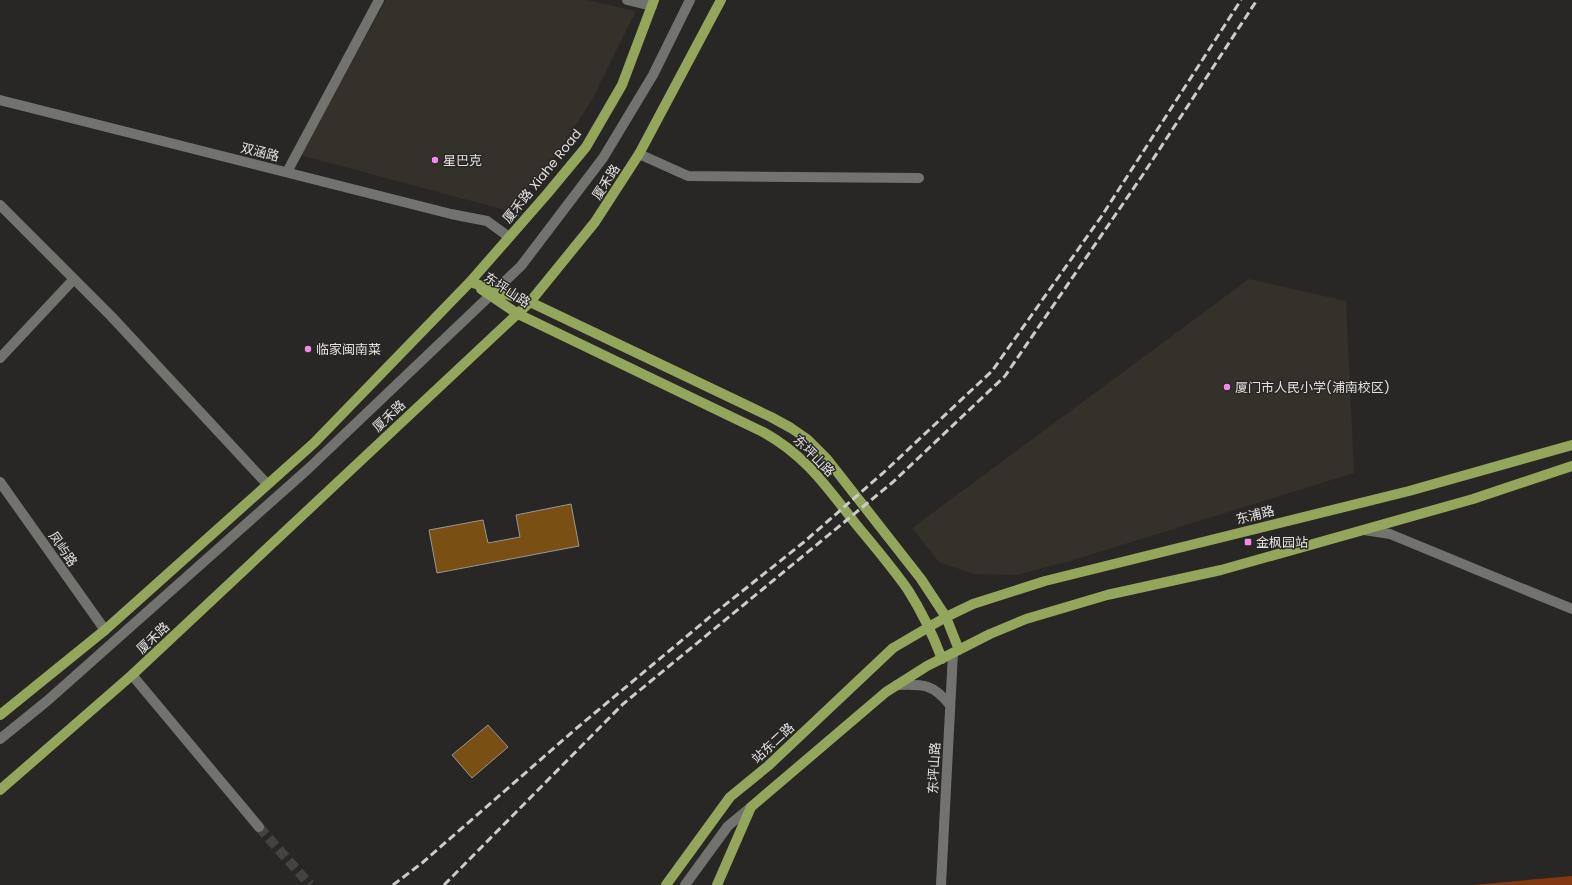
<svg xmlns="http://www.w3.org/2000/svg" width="1572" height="885" viewBox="0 0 1572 885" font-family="Poppins,'Noto Sans SC',sans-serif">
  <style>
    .built { fill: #333129 }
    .forest { fill: #823910 }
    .building { fill: #794f14; stroke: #9a9795 }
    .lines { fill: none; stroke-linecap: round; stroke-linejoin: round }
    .minor-tunnel { stroke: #444341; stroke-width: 10; stroke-dasharray: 10 5; stroke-linecap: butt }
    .minor { stroke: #72726f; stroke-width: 10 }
    .major { stroke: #94a65b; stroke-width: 10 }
    .rail { stroke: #cccbca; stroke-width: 3; stroke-dasharray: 8 4; stroke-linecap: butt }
    .poi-dot { fill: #f688ed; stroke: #282725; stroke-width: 1.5 }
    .labels { text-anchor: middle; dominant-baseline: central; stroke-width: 3; stroke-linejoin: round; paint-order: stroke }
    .street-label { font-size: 13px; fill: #e2e1e0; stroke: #282725 }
    .poi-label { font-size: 13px; fill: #e2e1e0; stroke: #282725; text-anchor: start }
  </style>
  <rect width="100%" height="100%" fill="#282725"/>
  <path class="built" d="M386,0H587L636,11L593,98L555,157L509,211L300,155Z
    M1249,279L1346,301L1354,473L1070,561L1016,575L974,574L939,562L912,528Z"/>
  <path class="forest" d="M1572,876V885H1473Z"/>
  <path class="building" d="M571,504L579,546L437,573L429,530L483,520L488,543L520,537L516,515Z
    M488,725L508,747L472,778L452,755Z"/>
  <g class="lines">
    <path class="minor-tunnel" d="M259,827L310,885"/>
    <path class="minor" d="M627,0L652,6
      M0,100L451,214L487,221L509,237
      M639,154L688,176L919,178
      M287,172L379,0
      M0,205L111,316L267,484
      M0,358L74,279
      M0,482L105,630
      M1364,530L1390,534L1572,609
      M132,675L259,827
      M897,685C924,684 933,684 950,705
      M0,739L47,701L308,469L521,266L603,158L653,75L690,0
      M685,885L728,826L751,807
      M941,885L953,653"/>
    <path class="major" d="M470,282L530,302L771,417L791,428L807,439L827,459L921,579L946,617L959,650
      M481,289L518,314L763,432C805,455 826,486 855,523C873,545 892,567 908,590C922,612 933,635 942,659
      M0,715L105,630L314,443L470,282L547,194L586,147L622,85L654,0
      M0,790L132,675L530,302L595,222L639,154L721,0
      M666,885L730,797L768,766L893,648L946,617L973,604L1045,581L1409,491L1572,445
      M717,885L751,807L886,692L927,666L990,634L1026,619L1107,595L1221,570L1473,499L1572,466"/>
    <path class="rail" d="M393,885L422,863L578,727L711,616L804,542L883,473L992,371L1101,217L1241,0
      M444,885L623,704L893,482L1005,376L1142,176L1257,0"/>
  </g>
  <g class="poi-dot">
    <circle cx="435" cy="160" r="4"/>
    <circle cx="308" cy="349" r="4"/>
    <circle cx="1227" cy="387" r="4"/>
    <rect x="1244" y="538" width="8" height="8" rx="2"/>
  </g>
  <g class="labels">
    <g class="street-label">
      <text transform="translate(260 152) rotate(14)">双涵路</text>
      <text transform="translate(542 176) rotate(-51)">厦禾路 Xiahe Road</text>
      <text transform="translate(606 182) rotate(-57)">厦禾路</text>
      <text transform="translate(507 290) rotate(33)">东坪山路</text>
      <text transform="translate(389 416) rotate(-43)">厦禾路</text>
      <text transform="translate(814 456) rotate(45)">东坪山路</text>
      <text transform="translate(1255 515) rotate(-14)">东浦路</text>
      <text transform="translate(63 549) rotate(55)">凤屿路</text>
      <text transform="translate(153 638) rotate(-43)">厦禾路</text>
      <text transform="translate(773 743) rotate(-43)">站东二路</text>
      <text transform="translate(934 768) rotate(-87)">东坪山路</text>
    </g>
    <g class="poi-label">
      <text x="443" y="160">星巴克</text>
      <text x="316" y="349">临家闽南菜</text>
      <text x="1235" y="387">厦门市人民小学(浦南校区)</text>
      <text x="1256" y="542">金枫园站</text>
    </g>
  </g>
</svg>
